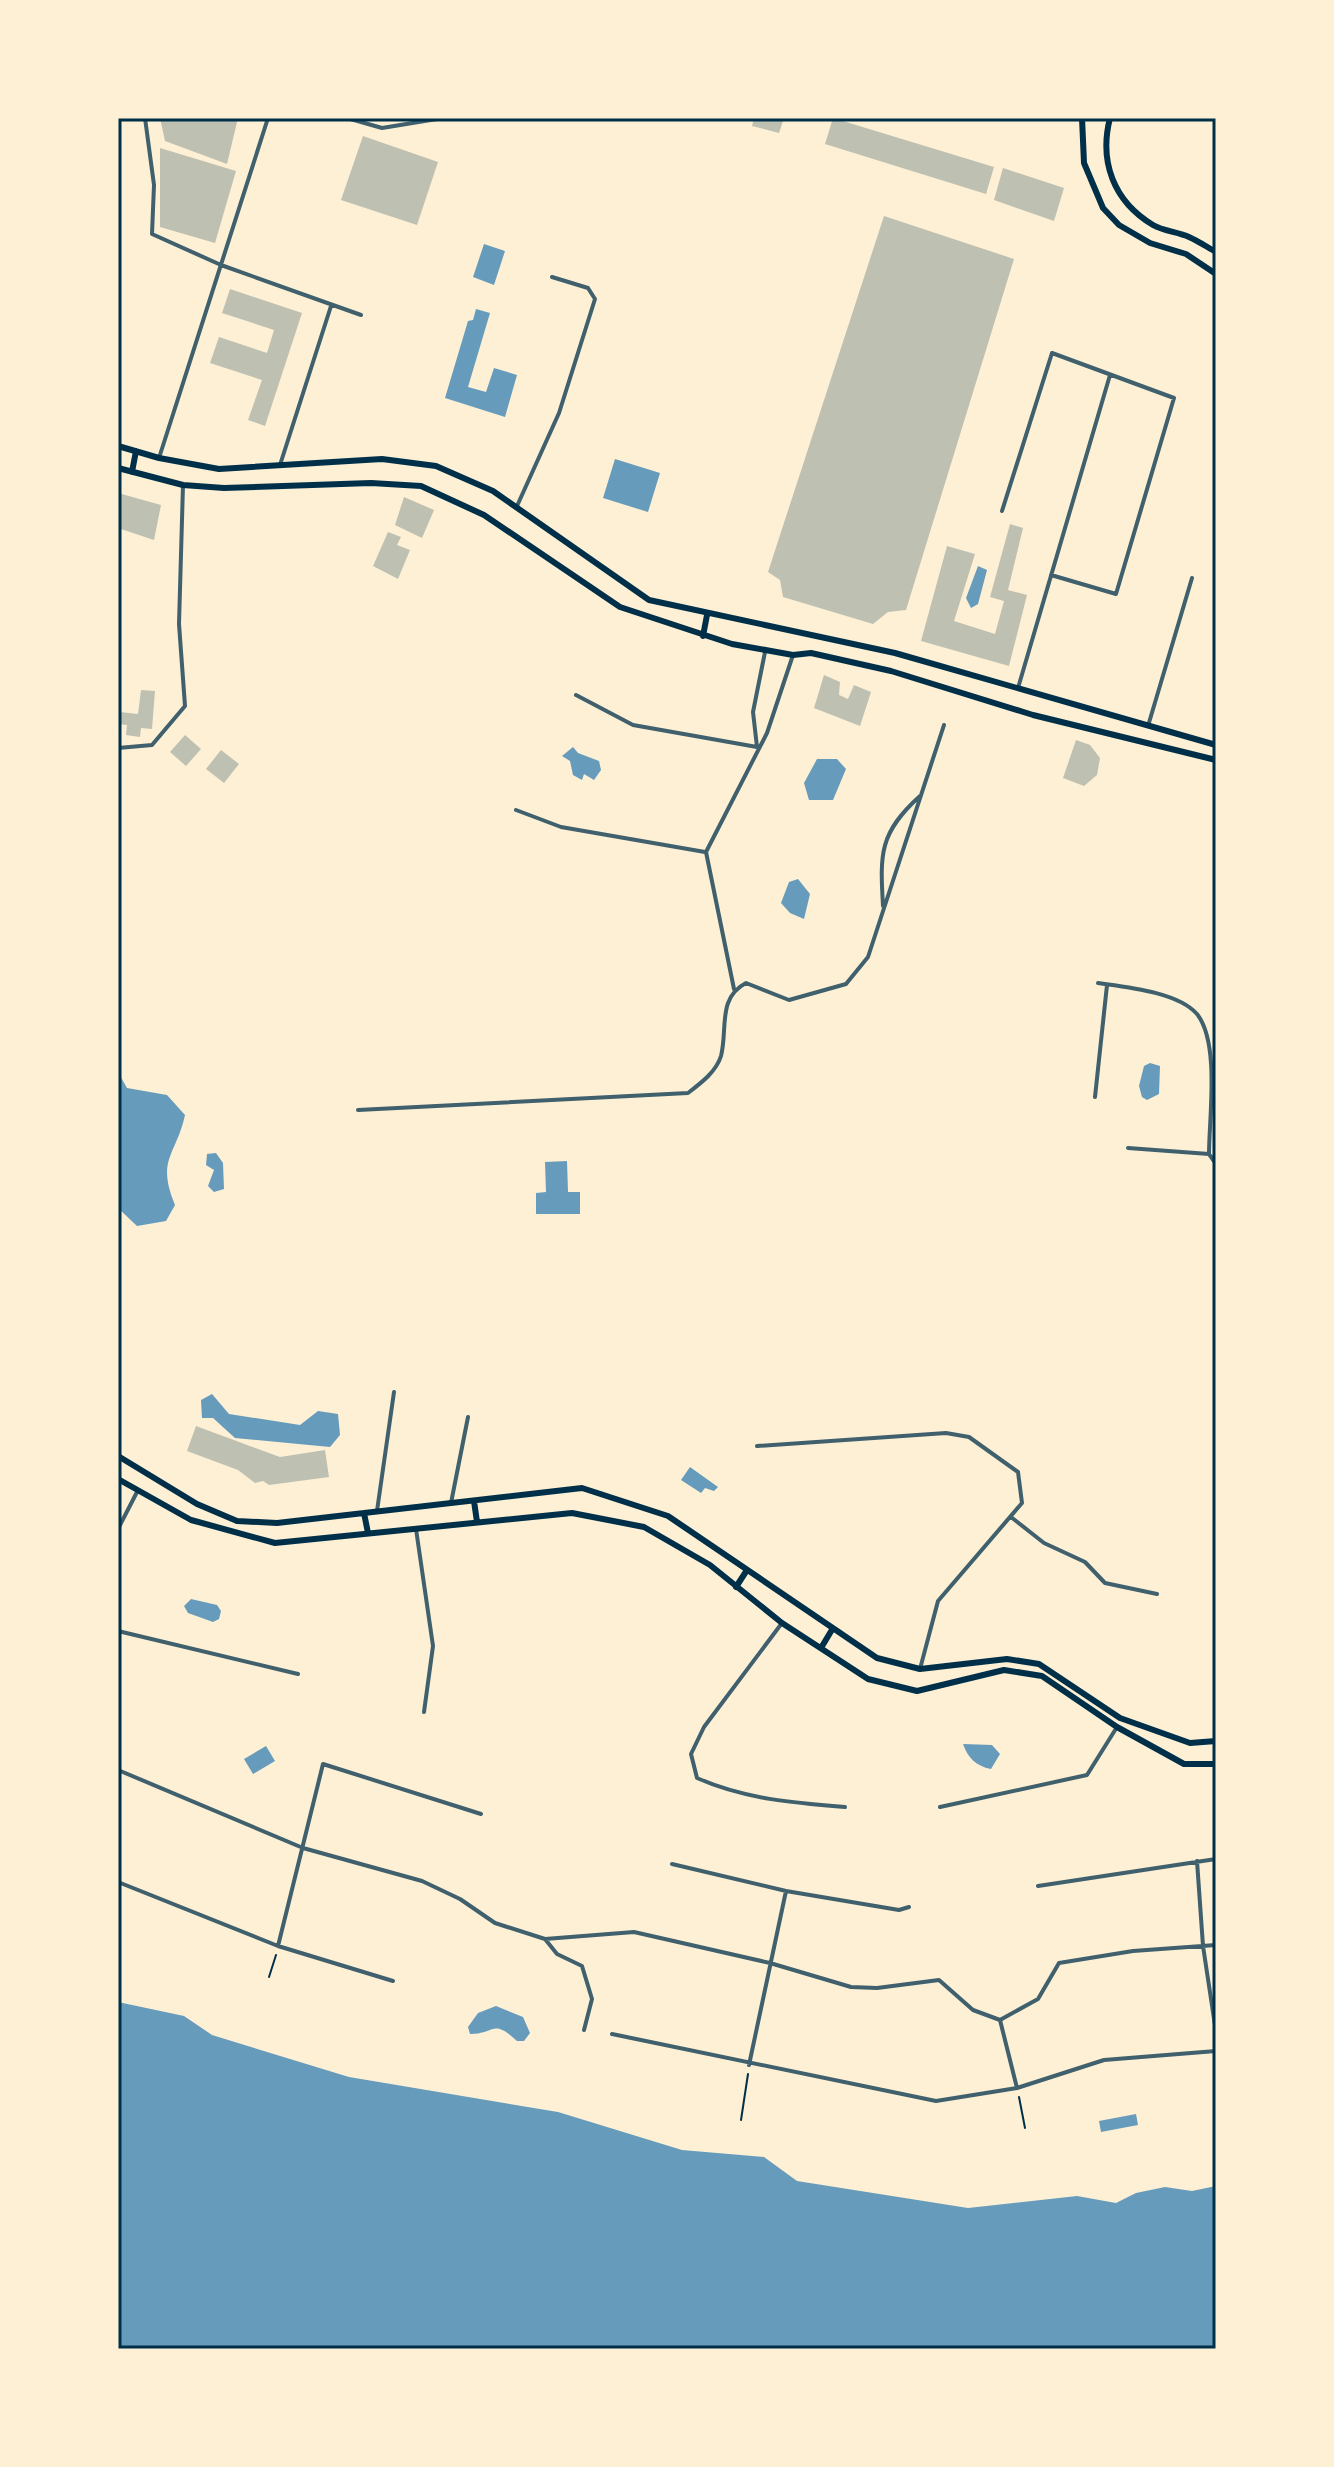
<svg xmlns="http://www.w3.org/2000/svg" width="1334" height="2467" viewBox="0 0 1334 2467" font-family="Inter,sans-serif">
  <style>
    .water { fill: #669bbc }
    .building { fill: #bec0b2 }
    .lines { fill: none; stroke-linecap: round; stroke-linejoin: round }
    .path { stroke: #003049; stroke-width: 2 }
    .minor { stroke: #3f606c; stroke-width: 4 }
    .secondary { stroke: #003049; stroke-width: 6 }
    .neatline { fill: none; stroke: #003049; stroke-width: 3 }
  </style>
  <rect width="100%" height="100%" fill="#fdf0d5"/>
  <path class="water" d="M484,244L505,251L494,285L473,277Z
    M476,309L490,313L468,387L486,392L494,368L517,375L505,417L445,398L468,321L473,320Z
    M615,459L660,473L648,512L603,498Z
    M978,566L987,570L978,604L971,608L966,598Z
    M573,747L578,753L599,761L601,770L594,780L584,774L582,780L573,775L570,761L562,756Z
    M817,759H837L846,769L833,800H809L804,783Z
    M798,879L810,894L804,919L790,913L781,903L789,882Z
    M1150,1063L1160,1066L1159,1094L1147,1100L1142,1097L1139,1086L1144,1066Z
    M118,1072L127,1088L167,1095L185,1115C176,1156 156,1159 175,1205L166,1221L137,1226L118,1208Z
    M216,1153L223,1163L224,1189L214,1192L208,1186L214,1170L206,1165L207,1154Z
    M567,1161L568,1192H580V1214H536V1193L546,1192L545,1162Z
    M212,1394L229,1414L300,1425L318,1411L338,1414L340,1435L330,1447L235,1438L213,1418H202L201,1400Z
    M690,1467L718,1487L714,1491L705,1488L701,1493L681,1480Z
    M191,1599L217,1605L221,1611L219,1619L213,1622L188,1613L184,1606Z
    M963,1744L992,1745L1000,1754L991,1769C976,1766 968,1758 963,1744Z
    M266,1746L275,1761L253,1774L244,1759Z
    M118,2002L184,2016L212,2035L349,2077L558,2112L682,2150L764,2157L797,2181L968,2208L1077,2196L1116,2203L1136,2193L1165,2187L1192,2191L1216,2186V2349H118Z
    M496,2006L523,2017L530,2033L524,2041H517C492,2018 496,2034 470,2034L468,2027L478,2013Z
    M1136,2114L1138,2125L1101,2132L1099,2121Z"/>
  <path class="building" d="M160,118H238L227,164L165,141Z
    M754,118H784L779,133L752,126Z
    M833,118L994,167L986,194L825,144Z
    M363,136L438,162L417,225L341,200Z
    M160,148L236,171L215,243L160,227Z
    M1003,168L1064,188L1054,221L994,200Z
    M884,216L1014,259L906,610L888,612L873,624L783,597L780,580L768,572Z
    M230,289L302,313L265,426L248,420L262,380L210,363L219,337L267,353L274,330L222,313Z
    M118,493L161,505L154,540L118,528Z
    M404,497L434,510L422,538L395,525Z
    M1010,524L1023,528L1008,590L1027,595L1009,666L921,641L947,546L975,554L954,621L995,634L1004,601L990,597Z
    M388,532L401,537L397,545L410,550L398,579L373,566Z
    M824,675L840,682L839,695L848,699L854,685L871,692L860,726L814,708Z
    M141,690L155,691L152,729L141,728L140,737L126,735L127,725L119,724L120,712L138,714Z
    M185,735L201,749L186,766L170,752Z
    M1076,740L1090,745L1100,758L1097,775L1084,786L1063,778Z
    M221,750L239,764L224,783L206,769Z
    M196,1426L280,1457L325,1450L329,1477L269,1485L263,1481L255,1483L238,1470L187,1451Z"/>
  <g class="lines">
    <path class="path" d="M269,1977L276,1955
      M1019,2097L1025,2128
      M741,2120L748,2074"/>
    <path class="minor" d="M145,118L154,185L152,234L221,265L361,315
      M347,118L382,128L443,118
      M159,458L268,118
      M280,465L331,306
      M517,506L559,413L595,299L588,288L552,277
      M1002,511L1052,353L1174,398L1116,594L1051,575
      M1018,688L1110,375
      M576,695L633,725L757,747
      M1148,726L1192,578
      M757,747L753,712L765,652
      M118,748L152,745L185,706L179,624L183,485
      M516,810L561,827L705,852
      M883,906C880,854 879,833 920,796
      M1098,983C1126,987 1178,992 1197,1014C1220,1043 1209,1118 1209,1154L1216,1164
      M734,989L706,852L767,733L793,655
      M1095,1097L1107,985
      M358,1110L688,1093C701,1083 716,1072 721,1056C728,1029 717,998 746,983L789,1000L846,984L868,957L944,725
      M1128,1148L1209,1154
      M757,1446L946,1433L969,1437L1018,1472L1022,1503L938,1601L920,1669
      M451,1503L468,1417
      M377,1511L394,1392
      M1011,1517L1044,1543L1085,1562L1105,1583L1157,1594
      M118,1529L137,1492
      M416,1529L433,1646L424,1712
      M782,1623L704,1727L691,1754L697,1778C744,1799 794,1803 845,1807
      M118,1631L298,1674
      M118,1770L303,1848L422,1881L460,1899L495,1923L545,1939L634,1932L770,1963L851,1987L877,1988L939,1980L973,2010L1000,2020L1038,1999L1059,1963L1133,1951L1216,1945
      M940,1807L1087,1775L1117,1727
      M1197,1861L1203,1946L1216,2032
      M672,1864L786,1891L899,1910L909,1907
      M118,1882L278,1946L393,1981
      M1038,1886L1216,1859
      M545,1939L557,1954L582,1966L592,1999L584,2030
      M278,1946L323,1764L481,1814
      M1000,2020L1017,2088
      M612,2034L936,2101L1017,2088L1104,2060L1216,2051
      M749,2065L786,1891"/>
    <path class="secondary" d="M1082,118L1084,163L1103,208L1119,225L1150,243L1186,254L1216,274
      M1110,118C1099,161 1113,201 1153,225C1163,231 1178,232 1189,237C1198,241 1207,247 1216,252
      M118,446L159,458L219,469L382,459L436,466L493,491L649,600L895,653L1216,745
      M118,468L183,485L224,488L371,483L421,486L484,515L620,607L732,644L793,655L811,653L891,671L1033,715L1216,760
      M132,472L136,451
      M703,636L707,615
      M118,1456L197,1504L237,1521L277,1523L582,1488L668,1516L877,1658L920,1669L1007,1659L1039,1664L1120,1718L1190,1743L1216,1741
      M118,1479L191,1520L275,1543L572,1513L644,1527L710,1565L782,1623L868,1679L917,1691L1004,1670L1042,1676L1117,1727L1184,1764H1216
      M474,1501L477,1522
      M364,1513L368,1533
      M736,1587L747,1570
      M821,1648L833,1628"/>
  </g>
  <rect width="1334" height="2467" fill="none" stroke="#fdf0d5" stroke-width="240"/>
  <rect x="120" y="120" width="1094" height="2227" class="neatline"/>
</svg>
